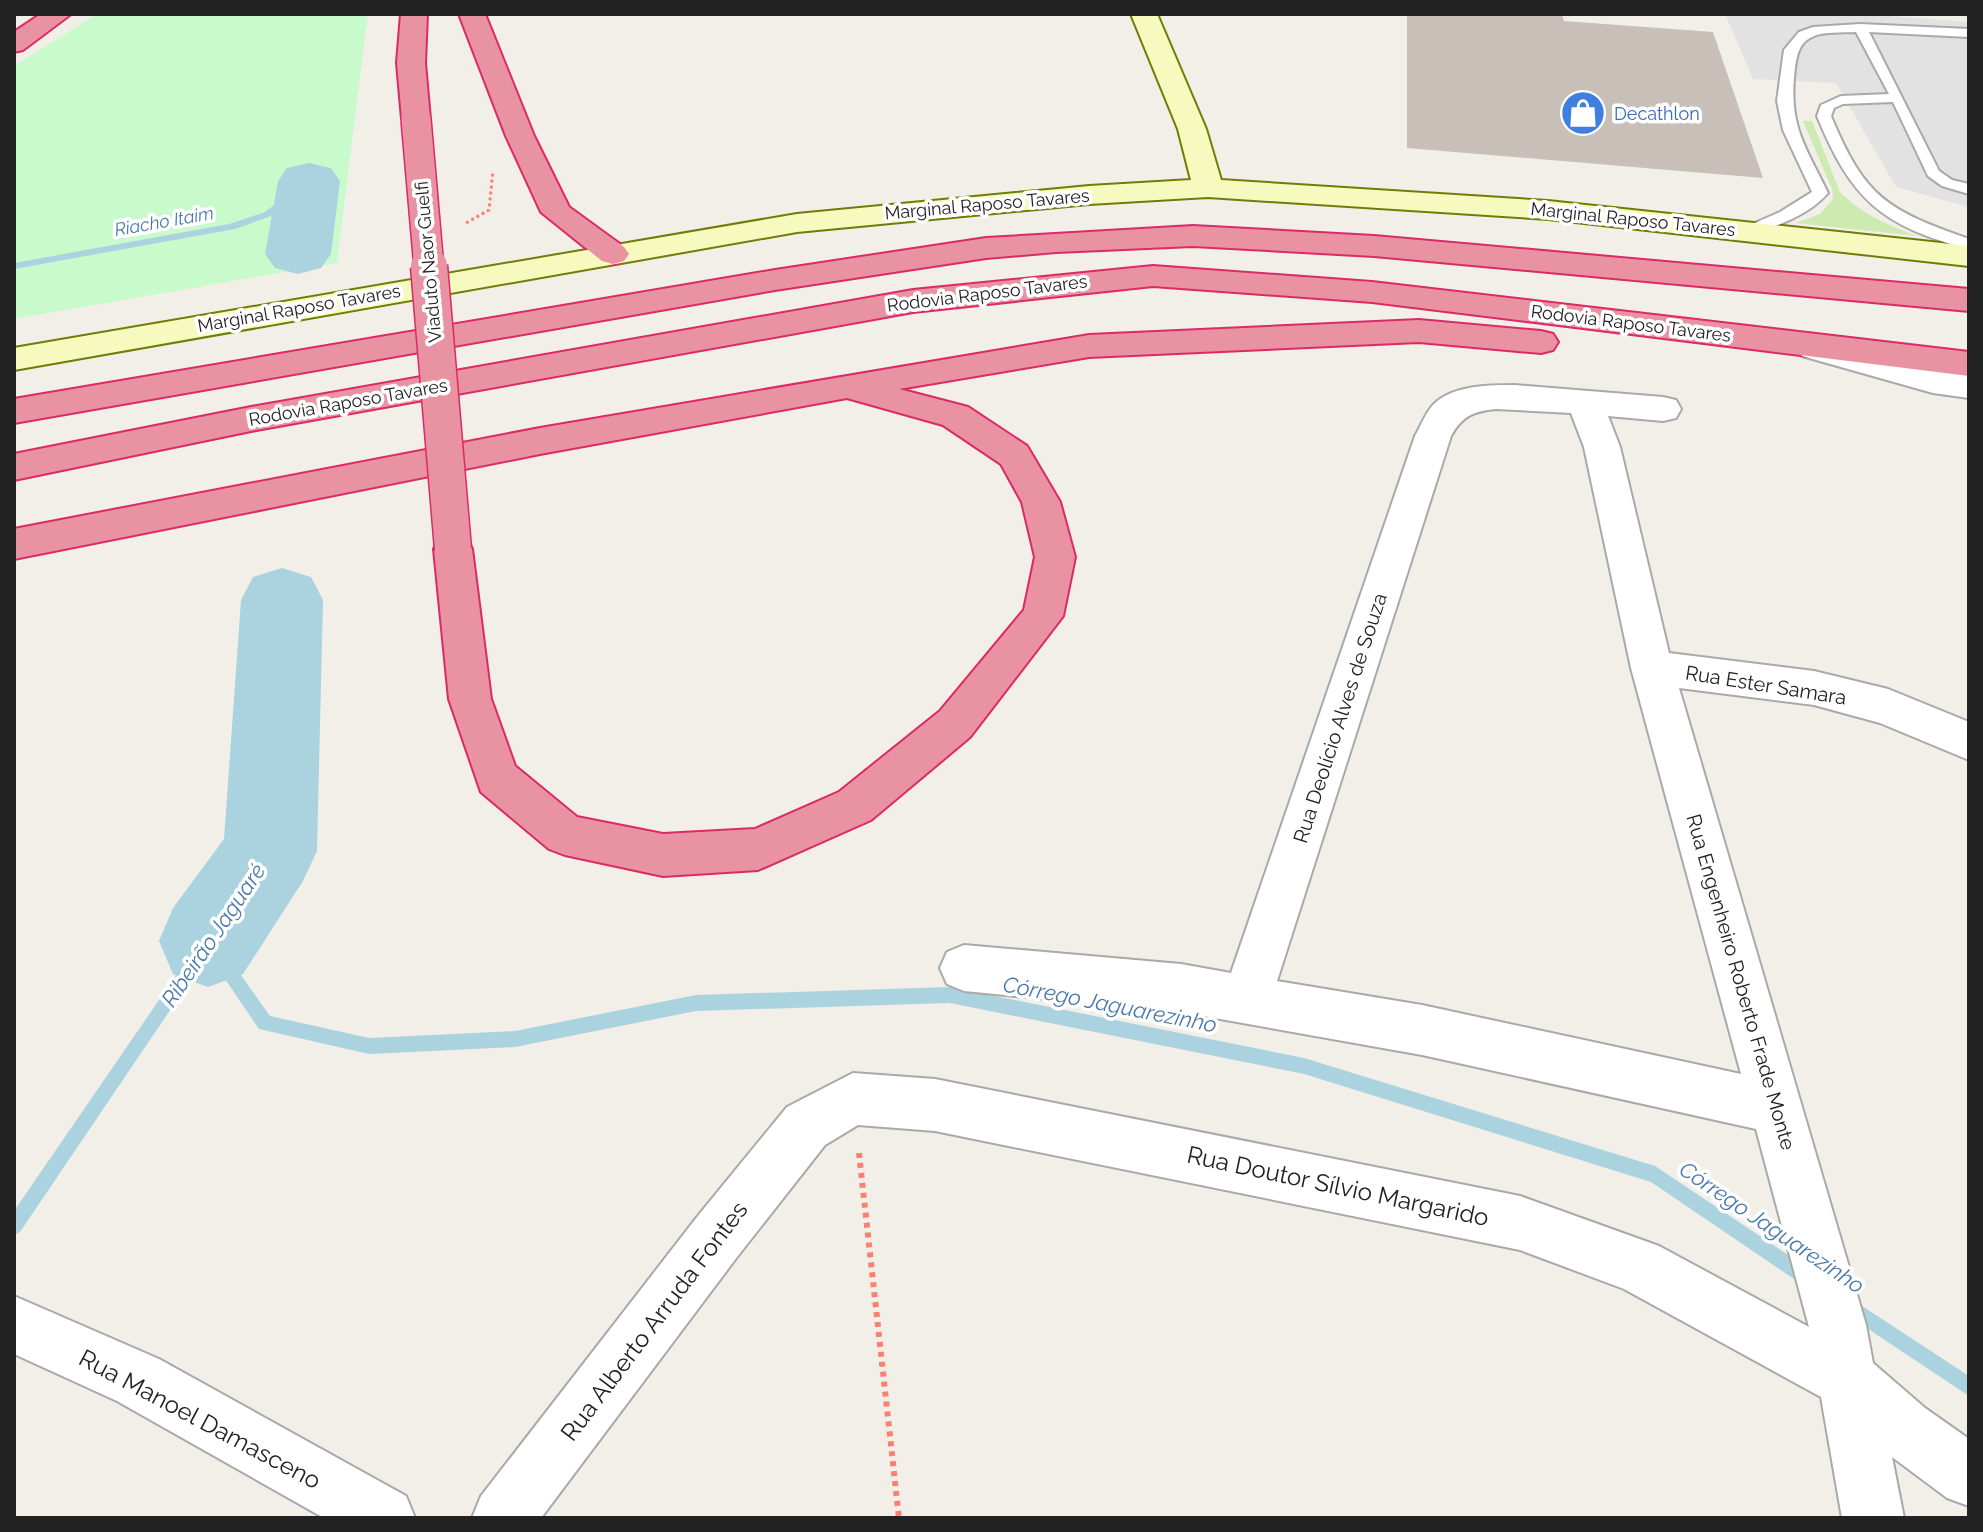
<svg xmlns="http://www.w3.org/2000/svg" width="1983" height="1532" viewBox="0 0 1983 1532" font-family="Raleway,sans-serif">
  <style>
    .grass { fill: #cdebb0 }
    .park { fill: #c8facc }
    .parking { fill: #e2e2e2 }
    .lines { fill: none; stroke-linecap: round; stroke-linejoin: round }
    .stream { fill: #aad3df; fill-rule: evenodd }
    .river { fill: #aad3df; fill-rule: evenodd }
    .building { fill: #c7bfb8 }
    .lane-casing { stroke: #a9a9a9; stroke-width: 4 }
    .street-casing { stroke: #a9a9a9; stroke-width: 4 }
    .secondary-casing { stroke: #707d05; stroke-width: 4 }
    .highway-casing { stroke: #dc2a67; stroke-width: 4 }
    .path-far1 { stroke: #fa8072; stroke-width: 3; stroke-dasharray: 3 3; stroke-linecap: butt }
    .path { stroke: #fa8072; stroke-width: 6; stroke-dasharray: 5 5; stroke-linecap: butt }
    .lane { fill: #fff; fill-rule: evenodd }
    .street { fill: #fff; fill-rule: evenodd }
    .secondary { fill: #f7fabf; fill-rule: evenodd }
    .highway { fill: #e892a2; fill-rule: evenodd }
    .highway-bridge-far1-casing { stroke: #dc2a67; stroke-width: 32; stroke-linecap: butt }
    .highway-bridge-casing { stroke: #dc2a67; stroke-width: 39; stroke-linecap: butt }
    .highway-bridge-far1 { stroke: #e892a2; stroke-width: 29 }
    .highway-bridge { stroke: #e892a2; stroke-width: 36 }
    .labels { text-anchor: middle; dominant-baseline: central; stroke-width: 7; stroke-linejoin: round; paint-order: stroke }
    .far-shop-label { font-size: 18px; fill: #366cbe; stroke: #fff; text-anchor: start }
    .far-street-label { font-size: 18px; fill: #222; stroke: #fff }
    .far-water-label { font-size: 18px; font-style: italic; fill: #4a7aab; stroke: #fff }
    .street-label { font-size: 20px; fill: #222; stroke: #fff }
    .water-label { font-size: 22px; font-style: italic; fill: #4a7aab; stroke: #fff }
    .near-street-label { font-size: 24px; fill: #222; stroke: #fff }
  </style>
  <rect width="100%" height="100%" fill="#f2efe9"/>
  <path class="grass" d="M1803,121H1812L1840,192C1863,215 1888,225 1917,236L1796,223L1820,214L1833,199L1832,189Z"/>
  <path class="park" d="M97,14H368L337,263L14,319V66Z"/>
  <path class="parking" d="M1725,14H1867L1969,22V207L1896,187L1836,83L1753,79Z"/>
  <g class="lines">
    <path class="stream" d="M309,178L314,181L312,183L271,216L235,229L14,269V263L229,224L265,212Z
      M208,934L213,936L270,1016L369,1038L515,1031L696,995L950,987L1304,1058L1655,1166L1812,1271L1815,1277L1812,1283L1806,1286L1800,1283L1651,1182L1304,1074L950,1003L696,1011L515,1047L369,1054L259,1029L208,954L20,1232L14,1235V1211L203,936Z
      M1850,1298L1969,1376V1396L1844,1313L1841,1307L1844,1301Z"/>
    <path class="river" d="M309,163L331,168L340,181L331,254L321,268L298,274L275,268L265,254L278,181L287,168Z
      M282,568L311,577L323,600L317,851L303,881L243,974L208,987L173,974L159,941L173,908L224,839L241,600L253,577Z"/>
  </g>
  <path class="building" d="M1407,14H1562L1564,21L1713,32L1763,178L1407,148Z"/>
  <g class="lines">
    <g class="lane-casing">
      <path id="lane" d="M1860,24L1969,29V37L1869,32L1939,171L1952,180L1969,184V194L1942,186L1928,176L1893,102L1843,104L1834,108L1831,116C1865,198 1887,210 1969,239V249C1881,226 1851,199 1817,116L1821,105L1841,96L1889,94L1856,32C1842,33 1824,31 1812,37C1799,43 1797,55 1795,68C1788,125 1804,144 1828,193C1808,216 1775,227 1747,235L1739,230L1780,212L1812,192L1783,130L1777,101L1784,50L1799,32L1813,27Z"/>
    </g>
    <g class="street-casing">
      <path id="street" d="M1814,337L1933,369L1969,374V398L1933,393L1802,356L1797,348L1802,340Z
        M1515,385L1663,397L1676,400L1681,409L1676,418L1663,421L1608,416L1620,447L1669,653L1814,671L1888,689L1969,722V760L1880,723L1814,705L1679,688L1866,1325L1873,1363L1925,1408L1969,1439V1506L1947,1498L1892,1457L1904,1518H1842L1821,1397L1624,1289L1520,1250L935,1131L858,1125L825,1145L737,1257L541,1518H472L481,1496L697,1217L787,1107L853,1073L935,1079L1520,1196L1659,1246L1809,1327L1756,1129L1422,1055L1181,1012L964,991L947,984L940,968L947,952L964,945L1181,964L1231,973L1415,436C1421,426 1426,411 1435,403C1455,385 1490,385 1515,385ZM1496,409L1571,413L1584,447L1631,668L1741,1074L1422,1005L1277,981L1451,436C1462,416 1474,411 1496,409Z
        M14,1296L159,1359L406,1496L415,1518H324L117,1401L14,1354Z"/>
    </g>
    <g class="secondary-casing">
      <path id="secondary" d="M1131,14H1157L1206,129L1221,180L1548,201L1969,246V266L1548,219L1208,197L1089,204L797,232L14,370V348L797,214L1089,186L1191,180L1178,129Z"/>
    </g>
    <g class="highway-casing">
      <path id="highway" d="M41,14H71L23,50L14,52V32Z
        M401,14H427L425,63L430,119L426,125L416,128L406,125L402,119L397,63Z
        M459,14H485L534,136L569,207L624,247L629,254L624,261L613,264L602,261L541,212L506,136Z
        M1193,226L1374,236L1969,289V311L1374,256L1193,246L1056,252L986,258L775,290L14,423V399L775,270L986,238Z
        M1153,266L1372,282L1969,352V376L1372,302L1153,286L913,312L251,431L14,480V454L251,407L913,290Z
        M1419,320L1541,331L1553,334L1558,342L1553,350L1541,353L1419,342L1089,357L899,389L968,407L1027,446L1060,502L1075,557L1063,616L970,737L871,820L758,870L663,876L565,855L549,849L481,792L449,699L434,549L439,539L453,534L467,539L472,549L491,699L515,766L577,817L663,834L755,829L839,792L940,711L1024,610L1035,557L1022,502L1001,464L943,425L847,398L540,454L14,559V529L540,428L1089,335Z"/>
    </g>
    <path class="path-far1" d="M466,223L489,210L493,171"/>
    <path class="path" d="M859,1153L899,1518"/>
    <use href="#lane" class="lane"/>
    <use href="#street" class="street"/>
    <use href="#secondary" class="secondary"/>
    <use href="#highway" class="highway"/>
    <g class="highway-bridge-far1-casing">
      <path id="highway-bridge-far1" d="M416,119L429,268"/>
    </g>
    <g class="highway-bridge-casing">
      <path id="highway-bridge" d="M429,266L453,549"/>
    </g>
    <use href="#highway-bridge-far1" class="highway-bridge-far1"/>
    <use href="#highway-bridge" class="highway-bridge"/>
  </g>
  <defs>
    <g id="shop-disc" transform="scale(2.3)"><circle r="9.5" fill="#3f7fe0" stroke="#fff"/><path d="M-5-2.5h2.3a2.7 3.5 0 0 1 5.4 0H5L5.5 6h-11ZM-1.5-2.5h3a1.5 2.3 0 0 0-3 0Z" fill="#fff"/></g>
  </defs>
  <g fill-rule="evenodd">
    <use href="#shop-disc" x="1583" y="113"/>
  </g>
  <g class="labels">
    <g class="far-shop-label">
      <text x="1614" y="113">Decathlon</text>
    </g>
    <g class="far-street-label">
      <text transform="translate(987 204) rotate(-5)">Marginal Raposo Tavares</text>
      <text transform="translate(1633 219) rotate(6)">Marginal Raposo Tavares</text>
      <text transform="translate(428 262) rotate(-95)">Viaduto Naor Guelfi</text>
      <text transform="translate(987 293) rotate(-7)">Rodovia Raposo Tavares</text>
      <text transform="translate(299 308) rotate(-10)">Marginal Raposo Tavares</text>
      <text transform="translate(1631 323) rotate(7)">Rodovia Raposo Tavares</text>
      <text transform="translate(348 402) rotate(-10)">Rodovia Raposo Tavares</text>
    </g>
    <g class="far-water-label">
      <text transform="translate(164 221) rotate(-10)">Riacho Itaim</text>
    </g>
    <g class="street-label">
      <text transform="translate(1766 685) rotate(9)">Rua Ester Samara</text>
      <text transform="translate(1340 718) rotate(-72)">Rua Deolício Alves de Souza</text>
      <text transform="translate(1741 982) rotate(74)">Rua Engenheiro Roberto Frade Monte</text>
    </g>
    <g class="water-label">
      <text transform="translate(213 935) rotate(-56)">Ribeirão Jaguaré</text>
      <text transform="translate(1110 1004) rotate(11)">Córrego Jaguarezinho</text>
      <text transform="translate(1772 1227) rotate(34)">Córrego Jaguarezinho</text>
    </g>
    <g class="near-street-label">
      <text transform="translate(1338 1186) rotate(12)">Rua Doutor Sílvio Margarido</text>
      <text transform="translate(654 1321) rotate(-53)">Rua Alberto Arruda Fontes</text>
      <text transform="translate(200 1419) rotate(28)">Rua Manoel Damasceno</text>
    </g>
  </g>
  <rect width="1983" height="1532" fill="none" stroke="#222222" stroke-width="32"/>
</svg>
